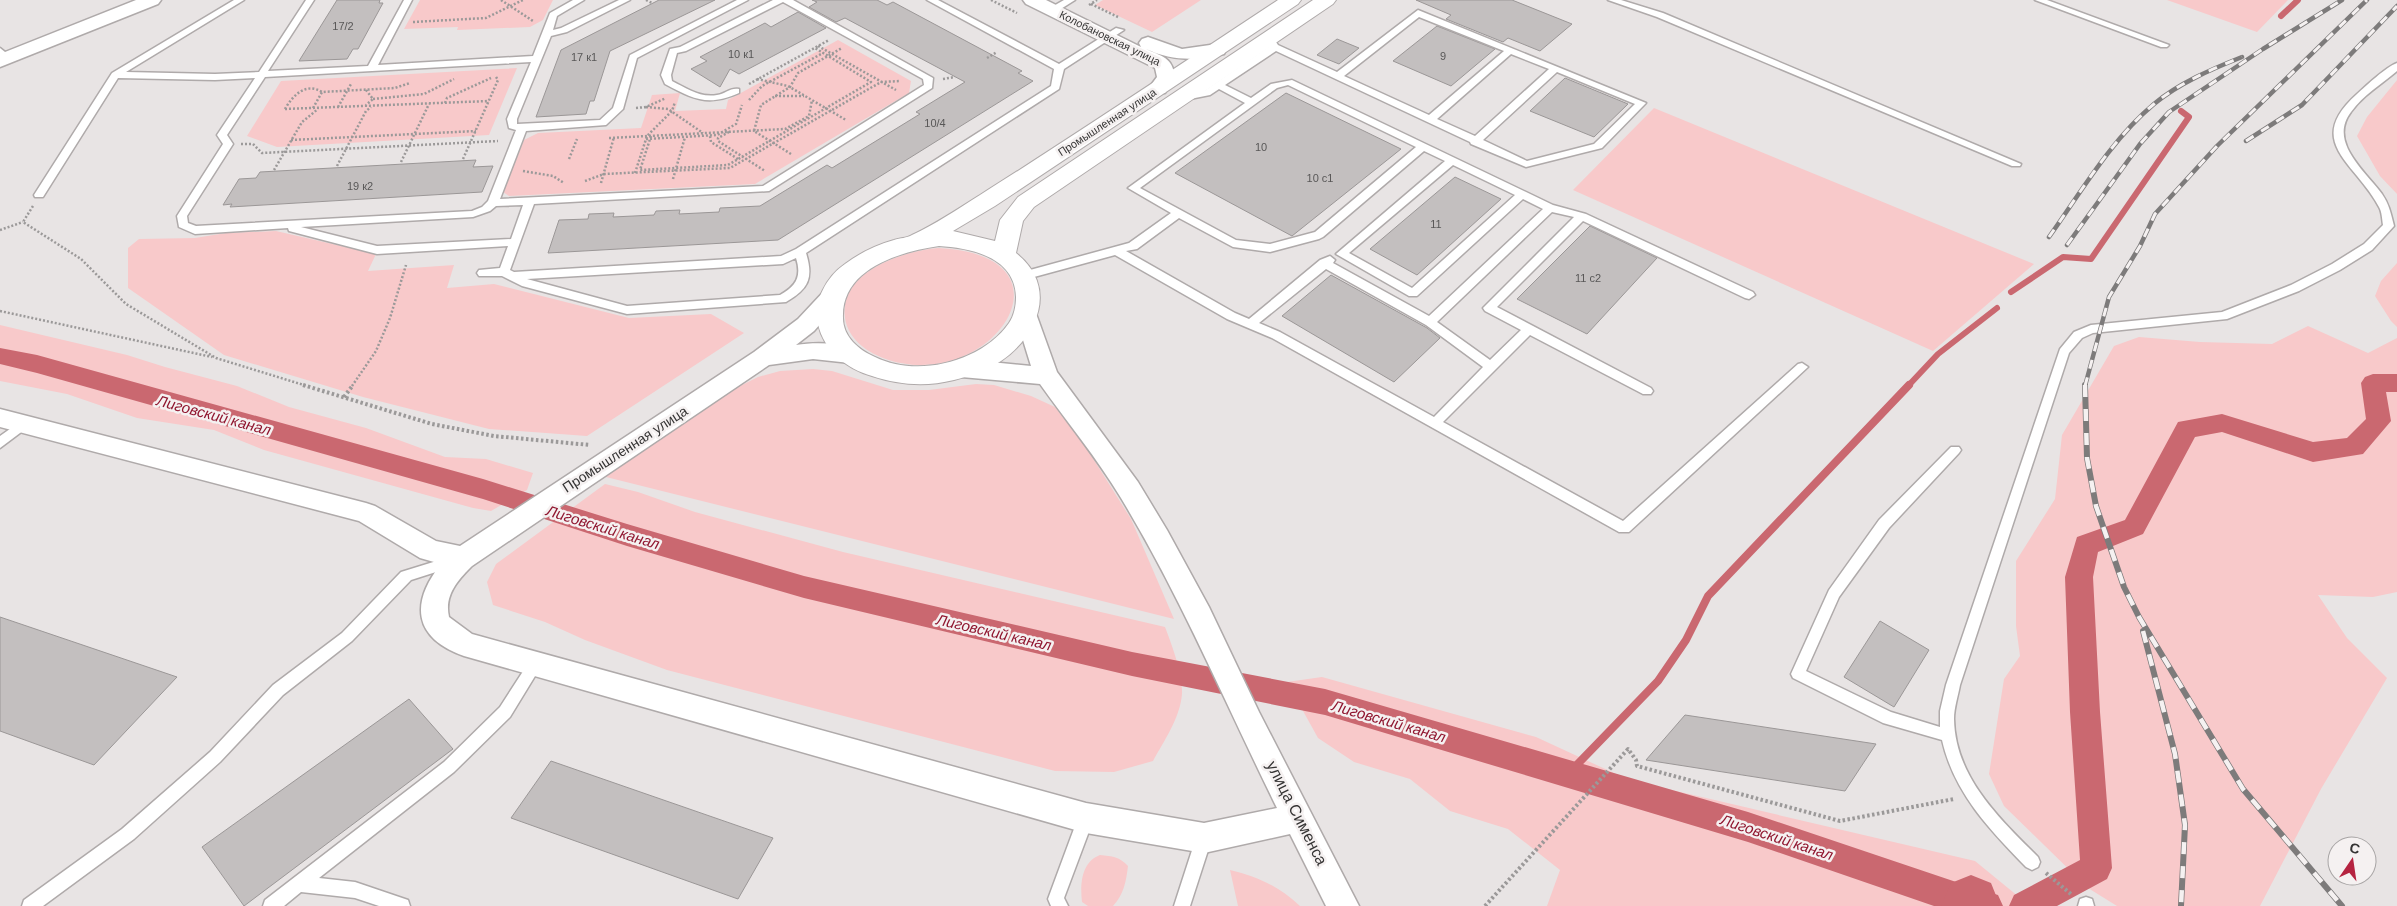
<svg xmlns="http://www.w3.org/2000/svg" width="2397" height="906" viewBox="0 0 2397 906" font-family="Helvetica,sans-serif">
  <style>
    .green { fill: #f8c9ca }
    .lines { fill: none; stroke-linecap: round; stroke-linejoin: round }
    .stream-far1 { stroke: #ca6870; stroke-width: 6 }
    .stream { stroke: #ca6870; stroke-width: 8 }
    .canal { fill: #ca6870; fill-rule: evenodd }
    .river { fill: #ca6870; fill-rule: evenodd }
    .building { fill: #c3bfbf; stroke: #9b9797 }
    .service-casing { stroke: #afaaaa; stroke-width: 3 }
    .minor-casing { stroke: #afaaaa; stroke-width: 3 }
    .tertiary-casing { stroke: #afaaaa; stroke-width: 2 }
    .path-far1 { stroke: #9b9999; stroke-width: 2.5; stroke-dasharray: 2 2; stroke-linecap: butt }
    .path { stroke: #9b9999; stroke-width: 4; stroke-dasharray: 2.5 2.5; stroke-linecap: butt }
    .service { fill: #fff; fill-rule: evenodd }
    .minor { fill: #fff; fill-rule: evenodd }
    .tertiary { fill: #fff; fill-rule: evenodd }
    .rail-far1-casing { stroke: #7d7b7b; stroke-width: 4.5 }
    .rail-casing { stroke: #7d7b7b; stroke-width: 6 }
    .rail-far1 { stroke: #f5f1f1; stroke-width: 3; stroke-dasharray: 9; stroke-linecap: butt }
    .rail { stroke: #f5f1f1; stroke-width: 4.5; stroke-dasharray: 12; stroke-linecap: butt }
    .labels { text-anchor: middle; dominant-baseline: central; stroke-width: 5; stroke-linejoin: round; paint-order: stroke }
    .number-label { font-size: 11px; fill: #585757 }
    .far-street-label { font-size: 11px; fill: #353434; stroke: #f5f1f1 }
    .street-label { font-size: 14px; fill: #353434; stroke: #f5f1f1 }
    .water-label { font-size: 15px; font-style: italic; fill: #901730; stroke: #f5f1f1 }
    .near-street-label { font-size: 16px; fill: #353434; stroke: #f5f1f1 }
  </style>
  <rect width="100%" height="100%" fill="#e8e4e4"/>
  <path class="green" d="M420,0H553L543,20L530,27L457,30L458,27L404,29Z
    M1103,0H1201L1152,32L1095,5Z
    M2167,0H2288L2257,32Z
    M838,40L911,81L909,93L755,184L509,196L503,192L524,140L538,133L641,128L652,95L680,93L675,111L726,109L728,100Z
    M517,68L489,135L277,147L247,136L281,81Z
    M2397,80V194L2380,176L2357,136L2367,117Z
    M1654,108L2034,264L1933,351L1573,190Z
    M276,231L376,254L368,271L454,265L447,288L494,284L629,318L711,314L744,333L587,436L489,429L363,397L224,355L128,288V248L139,239L195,238L226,233Z
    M938,248C1086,255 990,398 883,358C865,351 848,338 845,318C838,272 903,251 938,248Z
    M2397,263V327L2391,321L2375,296L2381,281Z
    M0,325L127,355L165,367L237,386L289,407L366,428L445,457L486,459L533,473L527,490L491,511L473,508L264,450L214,430L137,418L67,394L0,381Z
    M2308,326L2368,353L2397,338V592L2373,597L2318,595L2347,638L2387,678L2321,789L2260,906H2117L2088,888L2004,806L1989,774L2004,679L2020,656L2016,626V561L2055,499L2062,435L2114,346L2139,337L2200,342L2272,344Z
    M813,369L832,371L893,390H929L976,384L994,385L1031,396L1055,407L1079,436L1131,519L1174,619L602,476L724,394L758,377L780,371Z
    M605,484L638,492L695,512L843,552L1165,627C1172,645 1183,675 1182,694C1180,718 1164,741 1153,761L1114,772L1055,771L667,670L585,640L545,622L493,605L487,582L496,564Z
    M1322,677L1536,737L1629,780L1975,861L2030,906H1547L1560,870L1508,829L1450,811L1410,779L1354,762L1318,738L1287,682Z
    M1100,855C1112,856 1120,857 1128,866C1126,882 1124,894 1113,906H1088L1082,902C1080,885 1081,862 1100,855Z
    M1230,870C1258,877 1279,886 1300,906H1238Z"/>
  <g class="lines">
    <path class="stream-far1" d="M2281,16L2298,0
      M2011,292L2063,257L2091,259L2189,117L2181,111
      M1908,386L1938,354L1997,308"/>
    <path class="stream" d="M1567,775L1658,681L1686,640L1708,596L1909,385"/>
    <path class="canal" d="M0,348L37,355L483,479L627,524L804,576L1132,652L1325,689L1748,812L1971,887L1998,895L2003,906H1934L1748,842L1325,715L1132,676L804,598L627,546L483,499L37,373L0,364Z
      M2373,374H2397V392H2386L2391,421L2363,454L2313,462L2222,432L2195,437L2143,534L2098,552L2093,577L2100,712L2112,868L2107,879L2057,906H2009L2014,895L2080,860L2070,712L2065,577L2077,537L2125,520L2178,422L2222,414L2313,442L2347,438L2366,419L2361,383L2365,377Z"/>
    <path class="river" d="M1971,875L1991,883L1999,903L1998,906H1941L1951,883Z"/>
  </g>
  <path class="building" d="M337,0H380L379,3H383L358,49H353L347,59L299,61Z
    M659,0H715L610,51L594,101H590L586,114L536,117L561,50Z
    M812,0H877L887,5L893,2L1022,71L1018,73L1033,81L778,240L548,253L559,220L588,219L589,214L614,213L613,217L654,215L656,211L680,210L679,214L719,212L720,208L760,206L827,165L832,168L920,114L916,112L965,82L845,18L836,22L809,7L817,2Z
    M1416,0H1512L1572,24L1540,51L1508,38L1503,42L1446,19L1451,15Z
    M798,12L826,28L739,74L730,69L720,87L691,69L707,61L700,57L765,23L771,27Z
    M1437,26L1495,49L1451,86L1393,61Z
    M1337,39L1359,48L1339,64L1317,55Z
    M1565,78L1628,104L1594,137L1530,111Z
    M1286,93L1401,149L1292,236L1175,173Z
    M476,160L473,167L493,166L482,192L230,207L232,204L223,205L239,179L256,178L260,172Z
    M1455,177L1501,199L1417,275L1370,249Z
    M1590,226L1657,258L1587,334L1517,299Z
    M1331,275L1427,328L1440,338L1394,382L1282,316Z
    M0,617L177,677L94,765L0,731Z
    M1880,621L1929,650L1894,707L1844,677Z
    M409,699L453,749L244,906L202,847Z
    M1685,715L1876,744L1845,791L1646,760Z
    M551,761L773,838L738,899L511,818Z"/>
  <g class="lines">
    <g class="service-casing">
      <path id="service" d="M234,0H244L126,72L215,74L259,72L306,0H314L268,71L368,66L404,0H412L378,65L533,56L550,13L573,0H584L557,16L553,30L561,28L619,0H630L567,32L551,36L517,119V124L600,120L613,108L630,55L737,0H748L637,58L623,109L606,125L526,131L500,199L763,186L924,85L923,79L783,2L686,51L677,53L671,75L672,81C686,88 700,98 717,95C725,94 731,87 739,89V93C708,107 693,99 665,84L661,75L670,49L680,47L773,0H793L933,78L932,88L769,191L534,204L510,270L514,272L781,256L796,249L1051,86L1054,69L927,0H938L1059,64L1116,28L1124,30L1064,69L1059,89L806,253C814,279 808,289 786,302L627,314L522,286L502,276H479L477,273L479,270L500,268L508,246L377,254L289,231L288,228L195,234L179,227L177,216L223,144L217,135L255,78L215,80L118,78L43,197H35L34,195L112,73ZM531,62L507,119L509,128L516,130L488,201L482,207L472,211L196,226L188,223L187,216L233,144L227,135L265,77ZM523,205L511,239L377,246L301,227L473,217L490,211L496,206ZM796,258C802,277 796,286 780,295L627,306L527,279L783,264Z
        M1064,0H1075L1056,12H1050V8Z
        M1608,0H1621L1663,13L2021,164L2020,166H2012L1657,17Z
        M2035,0H2047L2169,45L2167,47H2161Z
        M1418,10L1646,103L1602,148L1526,167L1471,144L1470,142L1276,51L1225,85L1251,98L1271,84L1292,80L1553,205L1586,214L1753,292L1755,295L1749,299L1745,298L1583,221L1497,307L1651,388L1653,391L1651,394H1643L1530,335L1443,422L1623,521L1798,364L1802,363L1808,367L1629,532H1619L1272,338L1227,319L1115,255L1023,280L1017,276L1019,273L1129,243L1171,213L1128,188L1245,103L1219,89L1210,95L1185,100L1180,97L1182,95L1204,91L1270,46L1266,41L1271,38L1274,39L1278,45L1337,72ZM1419,17L1504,51L1429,115L1344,76ZM1511,54L1549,69L1475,136L1437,119ZM1557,72L1635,104L1594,144L1527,161L1483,140ZM1288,85L1416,147L1315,232L1270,244L1236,240L1140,188L1277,88ZM1424,151L1445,161L1336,254L1409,296H1417L1523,199L1543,209L1429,316L1333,263L1335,260L1330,256L1320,260L1249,319L1235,313L1126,251L1137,249L1179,218L1233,247L1270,252L1319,239L1323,237ZM1453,165L1515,195L1412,288L1349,253ZM1552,212L1574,217L1483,308L1485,311L1521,330L1490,360L1437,322ZM1326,269L1426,325L1483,367L1434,417L1280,332L1259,323Z
        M0,48L10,56V60H4L0,56Z
        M2397,63V71C2382,84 2363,95 2351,112C2328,142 2365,171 2382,194C2389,204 2391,214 2394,226L2372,250L2340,270L2299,291L2227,319L2093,333L2082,338L2069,353L1960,685C1958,696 1954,708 1954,719C1955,777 1999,818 2038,857L2040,862L2038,867L2032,870L2026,867C1990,830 1954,793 1942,740L1883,723L1793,678L1791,674L1829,590L1879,520L1951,447H1959L1961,450L1959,453L1889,528L1839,597L1806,671L1891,712L1940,727V711L1946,685L2060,349L2074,332L2091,325L2222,312L2291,285L2332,264L2364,244L2383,225C2382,219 2382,212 2379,207C2356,163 2303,142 2357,94C2367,85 2386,67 2397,63Z
        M24,419L30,424L28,427L0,448V436Z
        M456,555L461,556L463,560L461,564L411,580L352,641L283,695L220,762L134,839L43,906H22L24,900L122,829L210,752L273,685L342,633L401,572Z
        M536,657L541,659L543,663L510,717L454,772L319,878L355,882L408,900L410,906H379L355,898L301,892L284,906H263L265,900L444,762L500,707L531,659Z
        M1086,811L1091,813L1094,818L1064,898L1068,906H1051L1048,899L1078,818L1081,813Z
        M1204,831L1210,833L1212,838L1190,906H1174L1196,838L1198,833Z
        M2086,897L2092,899L2094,906H2078L2080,899Z"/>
    </g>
    <g class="minor-casing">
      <path id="minor" d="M136,0H161L158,4L0,67V54Z
        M1023,0H1046L1141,47L1139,43L1142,39L1148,37L1182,49L1217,44L1224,46L1226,50L1224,54C1196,61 1172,61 1146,49C1163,57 1172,57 1175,77L1165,93H1151L1148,89L1157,77L1155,68L1026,4Z
        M835,285L843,288L846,293L843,298L814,331L796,345C816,342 838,343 858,349L862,355L858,361L850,363L813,359L769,365L472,566C458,580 444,595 449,617L472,634L1086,803L1204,823L1277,808C1226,705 1181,597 1121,498C1097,458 1067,422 1040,384L961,377L953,374L949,368L953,362L961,359L1031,366L1015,314L1018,308L1026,306L1034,308L1057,372L1138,482L1167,530L1209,607L1259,712L1359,906H1326L1290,834L1204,853L1086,833L464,656C413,638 410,603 441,564L420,558L359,521L0,427V409L366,503L375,506L436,541L460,546L754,352L798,319L827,288Z"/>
    </g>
    <g class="tertiary-casing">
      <path id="tertiary" d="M1278,0H1301L1298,4L995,206L953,231L995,241L1000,220L1018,197L1313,0H1336L1333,4L1034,207L1023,221L1016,253C1058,286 1039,335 1001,361C987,370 970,376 954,380C926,387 899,385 872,376C847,369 824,351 818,324C813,302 826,277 845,264C860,253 876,245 894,240C900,238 907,238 912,235C934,225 958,209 980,195C1080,132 1179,65 1278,0ZM939,246C971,248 1015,257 1016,297C1016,306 1014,316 1009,323C982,362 917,378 875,357C859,350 843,337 843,318C841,269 899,252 939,246Z"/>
    </g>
    <path class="path-far1" d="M501,0L533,21
      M646,0L652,3
      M991,0L1017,13
      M1091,4L1118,17
      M1089,5L1097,0
      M413,22L486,18L523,0
      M818,46L896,90
      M987,58L997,52
      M757,79L788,86L846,120
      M943,79L955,77
      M749,84L829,40
      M366,90L373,99L366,105
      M775,96H804
      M373,99L424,94L454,79
      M749,100L762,86L823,53
      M445,103L447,98L491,78
      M338,107L351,84
      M646,107L668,109L703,133
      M313,108L322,92
      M636,108L646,107L666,98
      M285,109C293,95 306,82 322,92L395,88L410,83
      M285,109L489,101
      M729,132L718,138V141L765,171
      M651,136L640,170L728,165L871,82L815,48
      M710,136L711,142L738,159
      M609,138L785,129L809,116L812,100
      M646,139L717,135L736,124L742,105
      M291,140L476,131
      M241,144H253L262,153L498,141
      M791,154L754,131L761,105L790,87L798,73L842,48
      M463,159L498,80L496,77
      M569,159L577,139
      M401,162L429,104
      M337,166L366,111L371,107
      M274,170L302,122L318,109
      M523,171L553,176L564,183
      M635,173L647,136L672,111L675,102
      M673,179L685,137
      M585,181L604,174L730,168L881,82L900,81
      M601,183L614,137
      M33,206L23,222L81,259L126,304L216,358L307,386
      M0,230L23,222
      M0,311L212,357
      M352,386L376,351L390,318L406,265"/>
    <path class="path" d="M303,385L432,424L494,436L590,445
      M344,397L353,385
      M2046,873L2072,895
      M1485,906L1628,749L1636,760L1637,766L1840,821L1954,799"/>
    <use href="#service" class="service"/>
    <use href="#minor" class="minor"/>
    <use href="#tertiary" class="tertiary"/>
    <g class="rail-far1-casing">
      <path id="rail-far1" d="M2246,141L2302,105L2397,6
        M2049,237C2081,192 2111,140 2154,104C2179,83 2212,69 2242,57
        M2067,245L2140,144L2169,112L2263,49L2342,0
        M2085,386L2109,297L2140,246L2155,214L2217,146L2367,0"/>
    </g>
    <g class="rail-casing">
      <path id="rail" d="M2085,385L2087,458L2096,506L2124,587L2139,617L2243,789L2342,906
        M2143,631L2175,754L2185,825L2181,906"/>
    </g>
    <use href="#rail-far1" class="rail-far1"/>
    <use href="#rail" class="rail"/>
  </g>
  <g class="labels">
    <g class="number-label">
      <text x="343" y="26">17/2</text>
      <text x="741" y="54">10 к1</text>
      <text x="1443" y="56">9</text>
      <text x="584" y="57">17 к1</text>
      <text x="935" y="123">10/4</text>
      <text x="1261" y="147">10</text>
      <text x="1320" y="178">10 с1</text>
      <text x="360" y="186">19 к2</text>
      <text x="1436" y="224">11</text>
      <text x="1588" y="278">11 с2</text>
    </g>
    <g class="far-street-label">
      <text transform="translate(1110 38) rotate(26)">Колобановская улица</text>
      <text transform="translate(1107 122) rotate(-33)">Промышленная улица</text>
    </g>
    <g class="street-label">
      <text transform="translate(625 449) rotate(-33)">Промышленная улица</text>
    </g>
    <g class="water-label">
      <text transform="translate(214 415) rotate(15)">Лиговский канал</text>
      <text transform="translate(603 527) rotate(17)">Лиговский канал</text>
      <text transform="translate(994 632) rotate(13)">Лиговский канал</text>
      <text transform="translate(1389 721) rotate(16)">Лиговский канал</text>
      <text transform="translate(1777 837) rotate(18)">Лиговский канал</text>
    </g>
    <g class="near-street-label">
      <text transform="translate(1297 813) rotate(63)">улица Сименса</text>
    </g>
  </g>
  <g transform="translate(2352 861) rotate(13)"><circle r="24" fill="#f5f1f1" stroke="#a8a5a5"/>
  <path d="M0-4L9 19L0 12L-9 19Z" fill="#b52340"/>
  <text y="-8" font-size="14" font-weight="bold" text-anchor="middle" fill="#353434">С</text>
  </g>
</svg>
